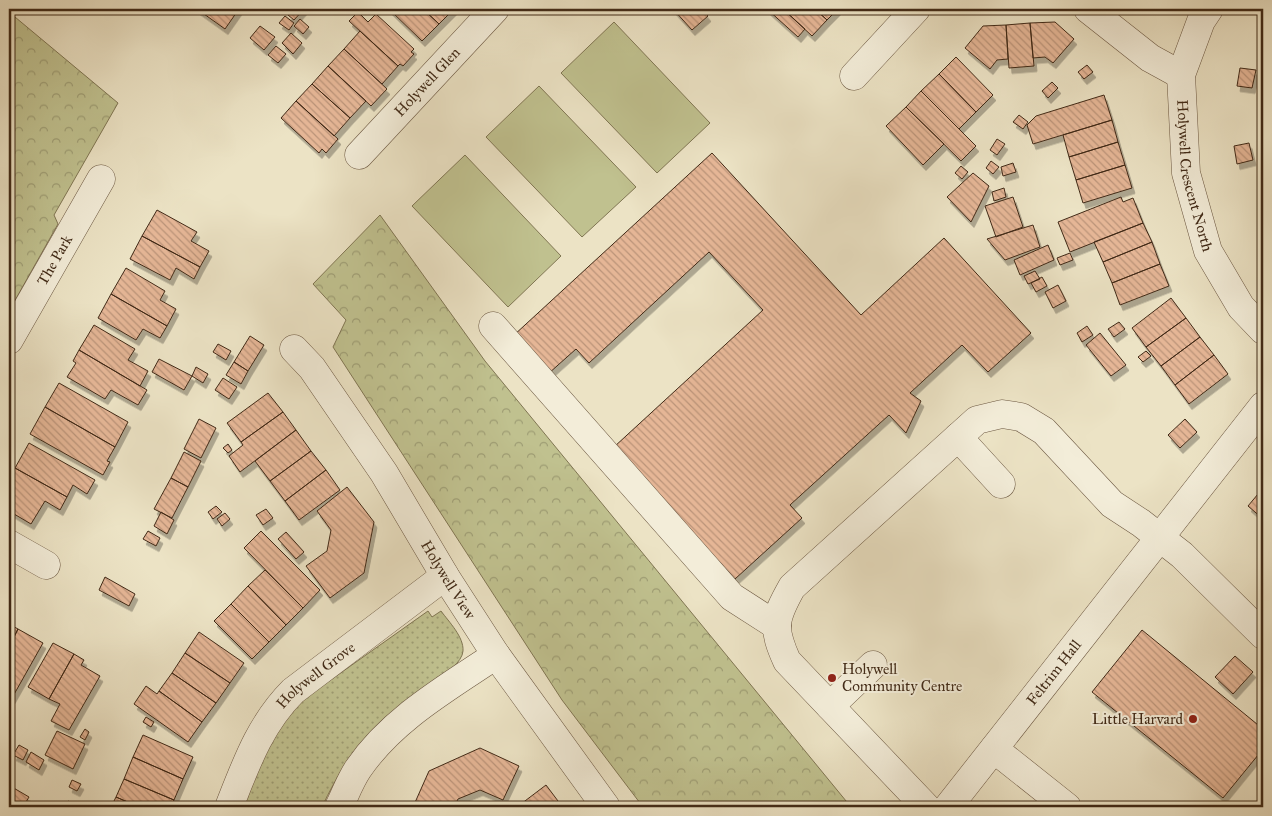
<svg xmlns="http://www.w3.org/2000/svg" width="1272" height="816" viewBox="0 0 1272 816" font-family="'IM FELL Great Primer',serif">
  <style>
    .grass { fill: url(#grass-dots); stroke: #807653 }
    .park { fill: url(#park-crowns); stroke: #807653 }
    .garden { fill: #c0c18f; stroke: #807653 }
    .building { fill: url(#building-back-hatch); stroke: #412a17; filter: url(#shadow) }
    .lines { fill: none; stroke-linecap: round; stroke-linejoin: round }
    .minor-casing { stroke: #6c5842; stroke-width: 29 }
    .minor { stroke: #f3edd9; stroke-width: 28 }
    .poi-dot { fill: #8f2418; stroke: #f3edd9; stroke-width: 2 }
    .labels { text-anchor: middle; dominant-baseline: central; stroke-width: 4; stroke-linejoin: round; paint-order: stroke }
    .street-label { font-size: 15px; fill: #412a17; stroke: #f3edd9 }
    .poi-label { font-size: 15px; fill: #412a17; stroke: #f3edd9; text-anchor: start }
  </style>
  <defs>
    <pattern id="grass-dots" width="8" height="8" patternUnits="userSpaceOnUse" patternTransform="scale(1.25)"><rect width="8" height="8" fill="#c0c18f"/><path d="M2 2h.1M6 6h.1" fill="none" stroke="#9e9d74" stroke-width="1.8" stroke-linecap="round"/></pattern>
    <pattern id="park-crowns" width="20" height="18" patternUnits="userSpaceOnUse" patternTransform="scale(1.25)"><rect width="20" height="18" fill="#c0c18f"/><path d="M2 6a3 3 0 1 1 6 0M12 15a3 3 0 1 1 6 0" fill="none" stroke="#9e9d74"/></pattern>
    <pattern id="building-back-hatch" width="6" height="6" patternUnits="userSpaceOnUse" patternTransform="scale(1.25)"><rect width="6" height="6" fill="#e5b696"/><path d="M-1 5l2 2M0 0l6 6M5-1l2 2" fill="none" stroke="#bb9479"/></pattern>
    <filter id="shadow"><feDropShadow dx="3" dy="5.5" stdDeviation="0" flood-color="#0004"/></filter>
  </defs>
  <rect width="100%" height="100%" fill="#ece3c5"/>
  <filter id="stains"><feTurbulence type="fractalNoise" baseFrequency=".004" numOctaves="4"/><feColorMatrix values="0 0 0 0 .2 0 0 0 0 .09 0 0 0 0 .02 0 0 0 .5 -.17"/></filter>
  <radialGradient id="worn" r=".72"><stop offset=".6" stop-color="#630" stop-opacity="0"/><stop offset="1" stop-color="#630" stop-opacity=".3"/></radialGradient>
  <path class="grass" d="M428,611L432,617L441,611C449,622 464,637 463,651C462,672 396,706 380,722C355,745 336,777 322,807H244L263,756L294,706Z"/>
  <path class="park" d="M9,12L118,103L54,215L58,224L9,311Z
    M380,215L485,361L851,807H643L562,700L333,347L346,320L313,284Z"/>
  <path class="garden" d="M614,22L710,123L657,173L561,73Z
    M539,86L636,187L582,237L486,137Z
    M465,155L561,256L508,307L412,206Z"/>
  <path class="building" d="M197,9H239L225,29Z
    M294,9H304L294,20L288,15Z
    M389,9H423L439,24L422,41Z
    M423,9H454L439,24Z
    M673,9H702L708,16L692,30Z
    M767,9H783L805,29L798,37Z
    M783,9H815L827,20L812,36Z
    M815,9H838L827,20Z
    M358,12L368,22L376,14L414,49L411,52L414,54L403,66L400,64L398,66L349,21Z
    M285,16L294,23L289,30L279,23Z
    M300,19L309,27L303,34L294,26Z
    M1055,22L1074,39L1053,63L1045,57L1033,58L1030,23Z
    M1030,23L1034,66L1009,68L1006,25Z
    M1006,25L1008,59L997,60L990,69L965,48L983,26Z
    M260,26L275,37L264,50L250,38Z
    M360,31L398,66L382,84L344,49Z
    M291,33L302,43L293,54L282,43Z
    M276,46L286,54L278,63L268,55Z
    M344,49L387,89L371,106L328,66Z
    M956,57L993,95L976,112L939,74Z
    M1087,65L1093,72L1084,79L1078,72Z
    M328,66L366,101L350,118L312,84Z
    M1240,68L1256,70L1252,88L1237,86Z
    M939,74L976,112L959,129L921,91Z
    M1052,82L1058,88L1048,98L1042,91Z
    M312,84L350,118L334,136L296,101Z
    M921,91L976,146L961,161L906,107Z
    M1104,95L1112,120L1033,144L1027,125L1036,116Z
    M296,101L338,139L326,153L322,149L319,153L281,118Z
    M906,107L944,144L923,165L886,126Z
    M1019,115L1028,122L1023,129L1013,122Z
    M1112,120L1118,142L1069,157L1063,135Z
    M997,139L1005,144L997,155L990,150Z
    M1118,142L1125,165L1076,180L1069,157Z
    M1249,143L1253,160L1237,164L1234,146Z
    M712,153L861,315L944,238L1031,333L988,372L962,345L910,393L921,401L906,433L889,415L790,505L802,518L735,579L614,447L763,310L709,252L589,363L576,349L548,374L513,336Z
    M991,161L999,167L993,174L986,168Z
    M1013,163L1016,172L1003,176L1001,167Z
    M1125,165L1132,188L1083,203L1076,180Z
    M961,166L968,172L962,179L955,173Z
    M973,173L989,186L971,222L947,197Z
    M1004,188L1006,197L994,201L992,192Z
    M1013,197L1023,227L996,237L985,206Z
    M1121,197L1123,202L1133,198L1143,223L1070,252L1058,222Z
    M157,210L197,232L191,241L209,251L200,267L142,236Z
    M1143,223L1152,242L1103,262L1094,242Z
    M1033,225L1040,247L1005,260L987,239Z
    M142,236L200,267L194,279L176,268L170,280L130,259Z
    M1152,242L1160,264L1112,283L1103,262Z
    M1048,245L1054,260L1020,275L1014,260Z
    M1070,253L1073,260L1060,265L1057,258Z
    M1160,264L1169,286L1120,305L1112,283Z
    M126,268L165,291L160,300L176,309L167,326L111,294Z
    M1035,271L1040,279L1028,284L1024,276Z
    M1042,277L1047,286L1036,292L1031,283Z
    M1058,285L1066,301L1053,308L1045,292Z
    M111,294L167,326L160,338L143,329L136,340L98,318Z
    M1171,298L1186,318L1146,347L1132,328Z
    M1186,318L1200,337L1161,366L1146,347Z
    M1119,322L1125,329L1114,337L1108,329Z
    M94,325L135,349L128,360L148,371L140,386L79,350Z
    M1087,326L1093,335L1082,342L1077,333Z
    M1100,333L1126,365L1111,376L1086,345Z
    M250,336L264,345L248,371L234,362Z
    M1200,337L1214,355L1175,385L1161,366Z
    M218,344L231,351L226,360L213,352Z
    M79,350L147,390L138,405L111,390L105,399L67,377L76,363L73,361Z
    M1146,351L1151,356L1143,362L1138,357Z
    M1214,355L1228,374L1189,404L1175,385Z
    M159,359L192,376L184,390L152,372Z
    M234,362L248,371L241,384L226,375Z
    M196,367L208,374L203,383L192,376Z
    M223,378L237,387L229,399L215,390Z
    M59,383L128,422L115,447L45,407Z
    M268,393L283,412L241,442L227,423Z
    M45,407L115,447L107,461L110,462L103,475L30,434Z
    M283,412L296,430L240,472L229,456L243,445L241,442Z
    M199,419L216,428L201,458L184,449Z
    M1185,419L1197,432L1180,448L1168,435Z
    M296,430L311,451L270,481L255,461Z
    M29,443L95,480L87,494L73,485L67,497L15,468Z
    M228,444L232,450L228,453L223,448Z
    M311,451L326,470L285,501L270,481Z
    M184,452L201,461L188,487L171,478Z
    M15,468L67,497L60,510L45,501L31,524L9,511V479Z
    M326,470L340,490L299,520L285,501Z
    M171,478L188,487L172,518L154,509Z
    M347,487L374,522L364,573L330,598L306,566L327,551L331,530L317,511Z
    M1263,488V519L1248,506Z
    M216,506L222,512L213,519L208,512Z
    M266,509L273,518L263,525L256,515Z
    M161,512L174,520L167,534L154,526Z
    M225,513L230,519L222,526L217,519Z
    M148,531L160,538L156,546L143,539Z
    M261,531L320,590L303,608L244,548Z
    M286,532L304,552L296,559L278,539Z
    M265,570L303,608L286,625L248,586Z
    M105,577L135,594L129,606L99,590Z
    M248,586L286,625L269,642L231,604Z
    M231,604L269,642L252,659L214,621Z
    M9,624L18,629L9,647Z
    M18,629L43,643L12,698L9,697V647Z
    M1142,630L1263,729V749L1223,798L1092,692Z
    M199,632L244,663L230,683L185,653Z
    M53,643L74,654L49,699L28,687Z
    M185,653L230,683L216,703L172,673Z
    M74,654L84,660L81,665L100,676L69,730L51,721L60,704L49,699Z
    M1235,656L1253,672L1233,694L1215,677Z
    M172,673L216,703L202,722L159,691Z
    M146,686L157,694L159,691L202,722L188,742L134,704Z
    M146,717L154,722L151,727L143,722Z
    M85,729L89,732L85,740L80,737Z
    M57,731L85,744L73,769L45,755Z
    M143,735L193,757L183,779L133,757Z
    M19,745L28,750L23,760L13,755Z
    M480,748L519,766L503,800L480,790L458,799L454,807H413L429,771Z
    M31,752L44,760L39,770L26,762Z
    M133,757L183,779L174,800L124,779Z
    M124,779L174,800L171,807H139L116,797Z
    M72,780L81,784L77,791L69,787Z
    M546,785L561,805L558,807H517Z
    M12,787L29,797L23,807H9V792Z
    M116,797L139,807H111Z
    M68,801L80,807H64Z"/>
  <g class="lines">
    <g class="minor-casing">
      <g id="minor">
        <path d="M1088,9L1150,58L1181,75"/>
        <path id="s1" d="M1209,9L1201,21L1181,75L1186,173L1208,251L1241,307L1263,330"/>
        <path d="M854,76L916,9"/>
        <path id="s2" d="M359,155L495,9"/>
        <path d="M493,326L732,597L777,626"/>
        <path id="s3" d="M9,340L101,179"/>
        <path id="s4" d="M294,349L312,368L384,473L445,576L496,655L606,807"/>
        <path d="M958,437L1001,484"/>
        <path d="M9,544L46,565"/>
        <path d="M830,706L873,665"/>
        <path d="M994,749L1067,807"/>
        <path id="s5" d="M229,807C246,764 260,724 293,691L445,576"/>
        <path d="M339,807C345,795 350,781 358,769C392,719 447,688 496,655"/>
        <path d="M926,807L787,661C772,628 774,619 792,587L977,420L1002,414L1021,417L1044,431L1112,504L1141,523L1182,555L1263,635"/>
        <path id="s6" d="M948,807L1263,406"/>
      </g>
    </g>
    <use href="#minor" class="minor"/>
  </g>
  <g class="poi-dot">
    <circle cx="832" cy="678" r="5"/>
    <circle cx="1193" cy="719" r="5"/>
  </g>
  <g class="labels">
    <g class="street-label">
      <text stroke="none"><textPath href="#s2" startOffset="100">Holywell Glen</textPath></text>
      <text stroke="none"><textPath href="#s1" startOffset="174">Holywell Crescent North</textPath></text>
      <text stroke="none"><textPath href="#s3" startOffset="92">The Park</textPath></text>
      <text stroke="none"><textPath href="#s4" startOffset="278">Holywell View</textPath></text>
      <text stroke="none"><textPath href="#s6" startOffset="171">Feltrim Hall</textPath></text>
      <text stroke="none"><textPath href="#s5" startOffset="161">Holywell Grove</textPath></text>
    </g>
    <g class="poi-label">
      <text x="842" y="669">Holywell<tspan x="842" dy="17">Community Centre</tspan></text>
      <text x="1183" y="719" text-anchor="end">Little Harvard</text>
    </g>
  </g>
  <rect width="1272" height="816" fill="none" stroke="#ece3c5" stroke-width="30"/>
  <rect x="10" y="10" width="1252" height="796" fill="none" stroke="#412a17" stroke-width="2.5"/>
  <rect x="15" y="15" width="1242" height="786" fill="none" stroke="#412a17"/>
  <rect width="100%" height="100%" filter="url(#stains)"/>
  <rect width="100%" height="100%" fill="url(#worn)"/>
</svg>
